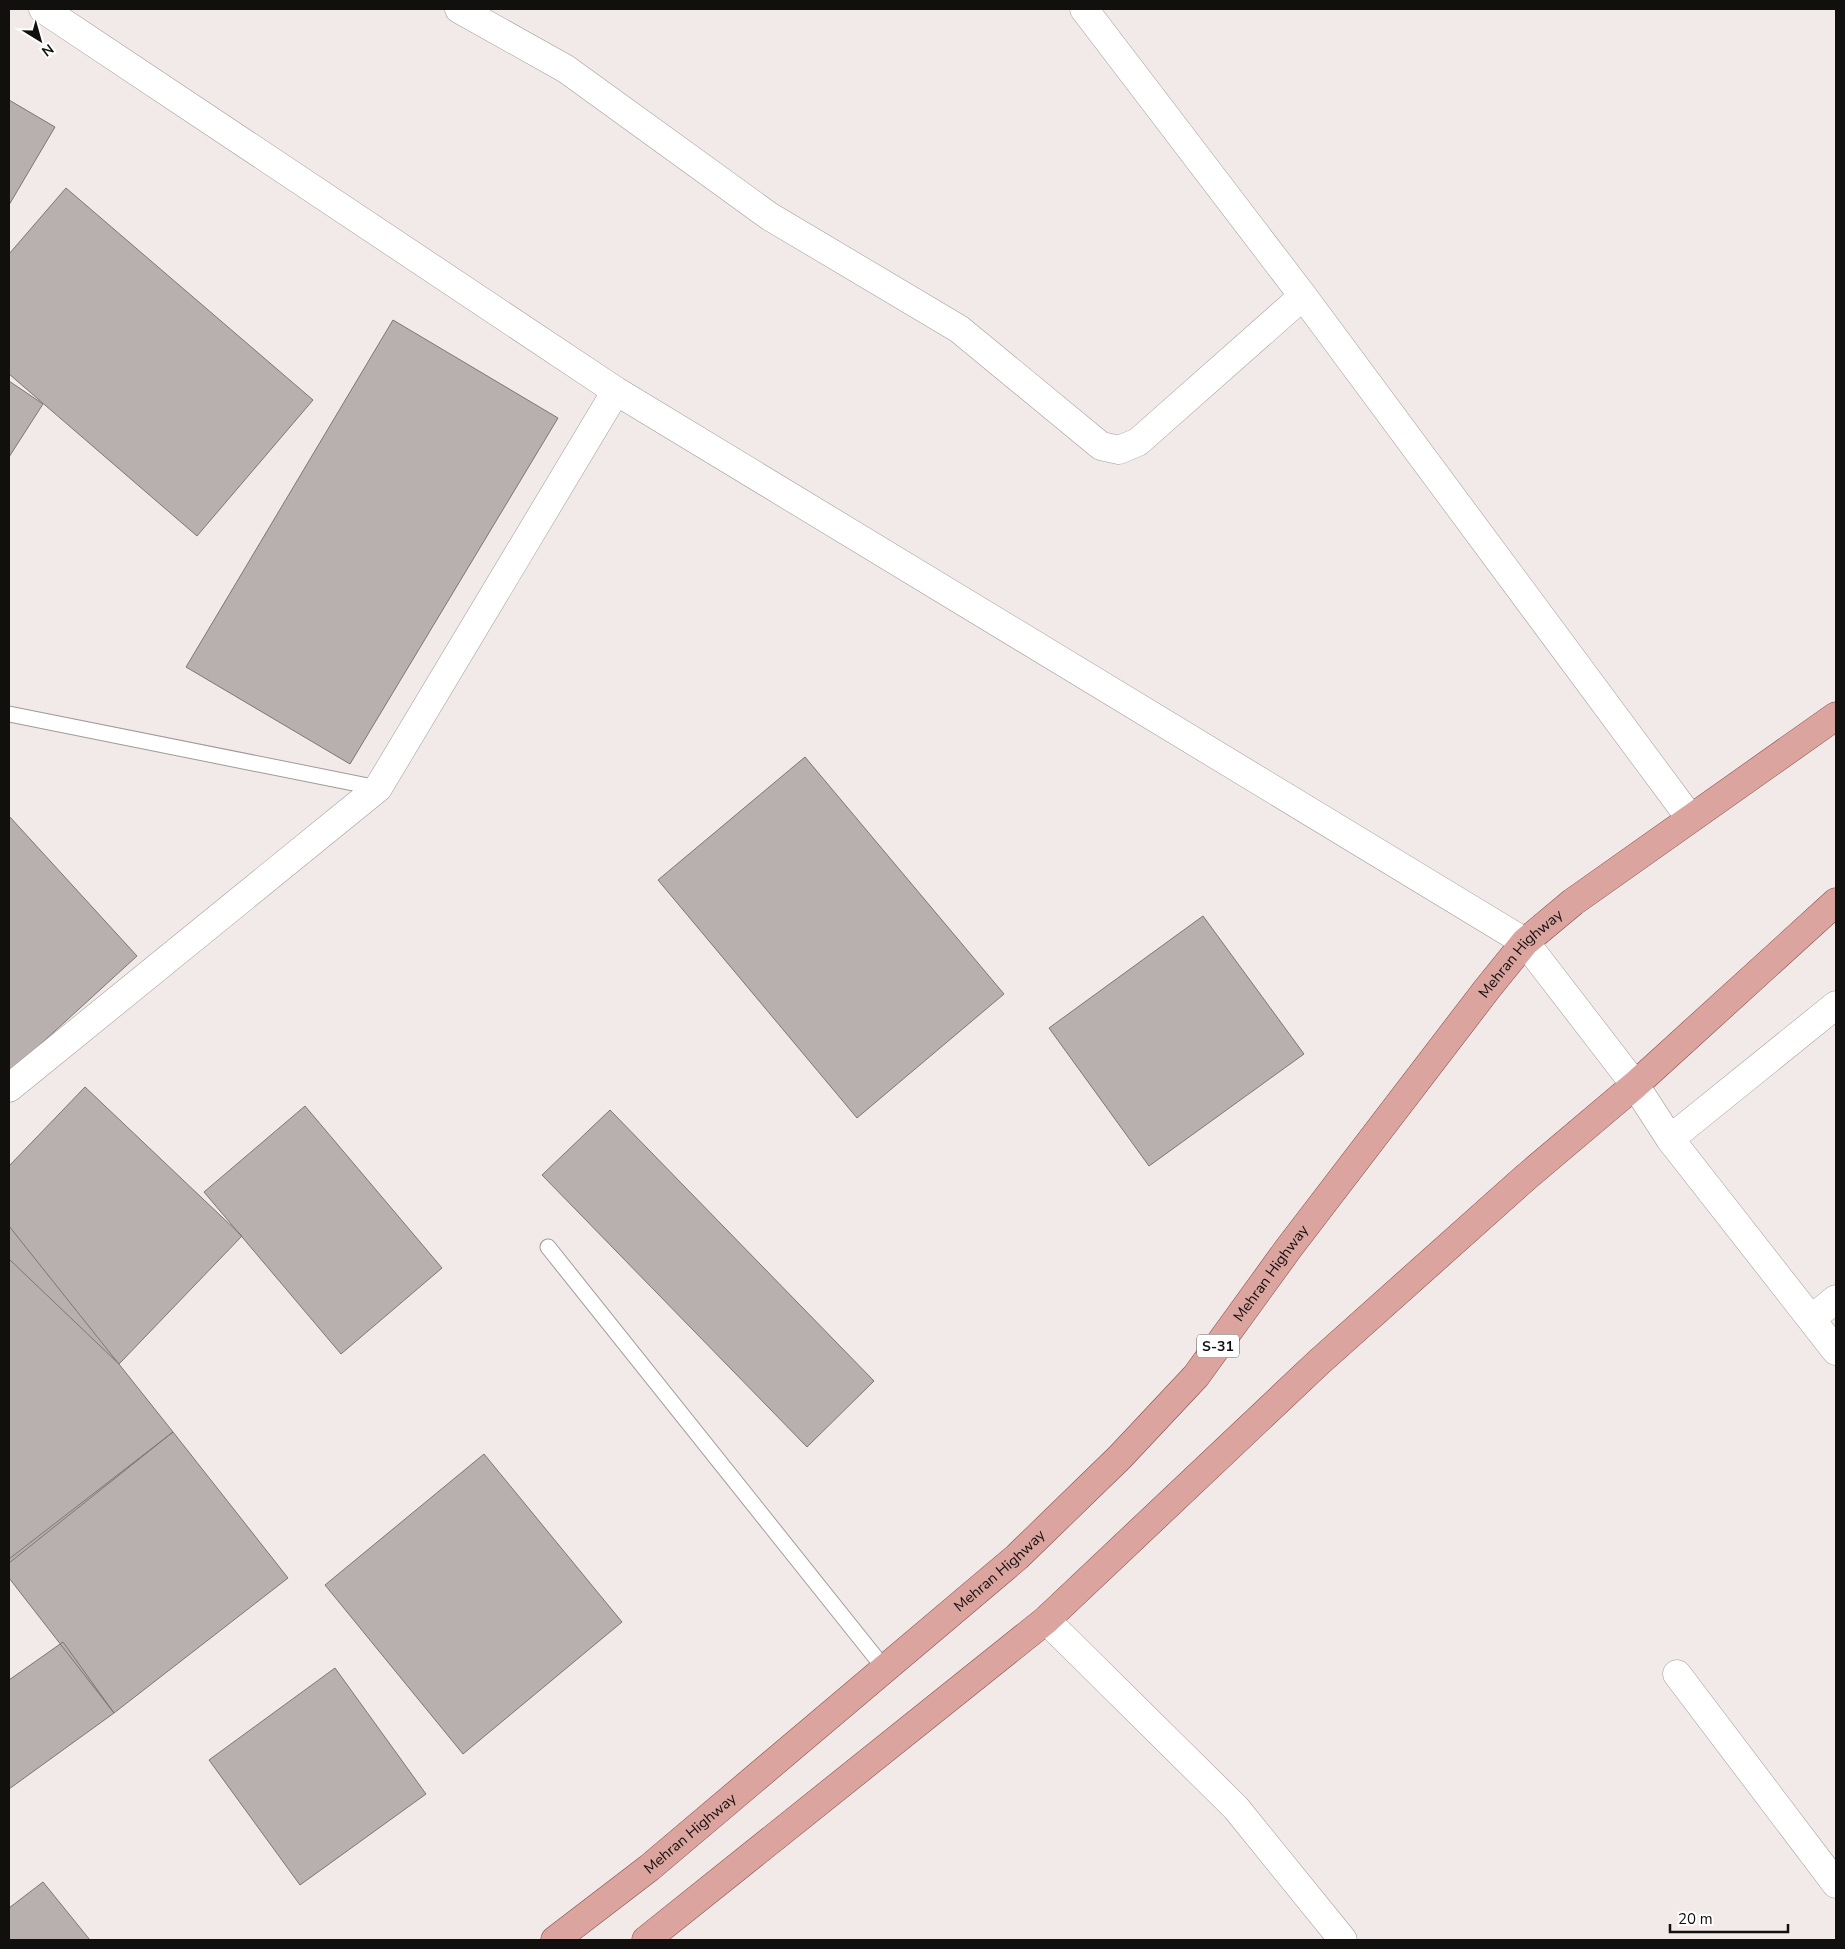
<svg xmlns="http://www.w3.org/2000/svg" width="1845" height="1949" viewBox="0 0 1845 1949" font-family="'Nunito Sans',sans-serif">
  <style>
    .building { fill: #b8b0af; stroke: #7d7574 }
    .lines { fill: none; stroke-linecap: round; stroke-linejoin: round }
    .lane-casing { stroke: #a29a99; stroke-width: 17 }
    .street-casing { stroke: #a29a99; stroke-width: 29 }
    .primary-casing { stroke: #864942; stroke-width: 29 }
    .lane { stroke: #fff; stroke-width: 15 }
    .street { stroke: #fff; stroke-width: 28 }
    .primary { stroke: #dca49e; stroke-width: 28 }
    .labels { text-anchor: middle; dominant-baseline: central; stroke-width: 4; stroke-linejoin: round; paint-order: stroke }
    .shield { fill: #fff; stroke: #595757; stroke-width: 1 }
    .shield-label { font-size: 14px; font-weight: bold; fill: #120f0f }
    .street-label { font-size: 15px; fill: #120f0f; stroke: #fff }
  </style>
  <rect width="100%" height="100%" fill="#f2eae9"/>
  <path class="building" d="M9,100L55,127L9,205Z
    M66,188L313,400L197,536L9,374V254Z
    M393,320L558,418L350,764L186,667Z
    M9,381L43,404L9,457Z
    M805,757L1004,994L857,1118L658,880Z
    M9,816L137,956L9,1073Z
    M1203,916L1304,1054L1149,1166L1049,1028Z
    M85,1087L242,1236L119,1364L9,1259V1166Z
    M305,1106L442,1268L341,1354L204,1192Z
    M610,1110L874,1381L807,1447L542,1175Z
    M9,1226L173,1432L9,1563Z
    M173,1432L288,1578L114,1713L9,1578V1559Z
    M484,1454L622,1622L463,1754L325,1585Z
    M63,1642L114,1713L9,1789V1680Z
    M335,1668L426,1794L300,1885L209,1760Z
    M43,1882L90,1940H9V1908Z"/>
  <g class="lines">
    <g class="lane-casing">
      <path id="lane" d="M9,714L378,788
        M548,1247L884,1668"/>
    </g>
    <g class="street-casing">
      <path id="street" d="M43,9L616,391L1525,942L1635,1085L1670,1139L1836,1351
        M459,9L566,69L769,216L959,329L1101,446L1119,450L1138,442L1303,296
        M1084,9L1303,296L1690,818
        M9,1088L378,788L616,391
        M1670,1139L1836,1005
        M1811,1319L1836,1299
        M1046,1620L1236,1808L1343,1940
        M1677,1674L1836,1884"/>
    </g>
    <g class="primary-casing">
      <g id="primary">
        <path id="s1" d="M555,1940L649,1868L1017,1557L1120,1457L1196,1376L1288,1249L1487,989L1525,942L1573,902L1836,716"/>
        <path d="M646,1940L1046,1620L1319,1362L1525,1178L1635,1085L1836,902"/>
      </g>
    </g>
    <use href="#lane" class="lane"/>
    <use href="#street" class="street"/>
    <use href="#primary" class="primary"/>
  </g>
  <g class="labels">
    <rect class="shield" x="1197" y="1334.5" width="42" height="23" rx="4"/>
    <g class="shield-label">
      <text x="1218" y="1346">S-31</text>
    </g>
    <g class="street-label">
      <text stroke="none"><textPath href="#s1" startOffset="1388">Mehran Highway</textPath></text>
      <text stroke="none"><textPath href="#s1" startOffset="982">Mehran Highway</textPath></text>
      <text stroke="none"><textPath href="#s1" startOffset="578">Mehran Highway</textPath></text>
      <text stroke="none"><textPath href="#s1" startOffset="172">Mehran Highway</textPath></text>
    </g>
  </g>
  <rect width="1845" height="1949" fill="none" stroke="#120f0f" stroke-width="20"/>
  <g transform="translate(40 40) rotate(143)" stroke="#ffffff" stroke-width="4" paint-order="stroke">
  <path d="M0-4L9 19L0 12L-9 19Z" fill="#120f0f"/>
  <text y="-8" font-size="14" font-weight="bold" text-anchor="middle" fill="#120f0f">N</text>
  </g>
  <path d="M1670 1924v8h118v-8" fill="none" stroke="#120f0f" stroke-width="2.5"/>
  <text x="1678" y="1924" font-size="15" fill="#120f0f" stroke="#ffffff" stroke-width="4" paint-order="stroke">20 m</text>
</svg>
